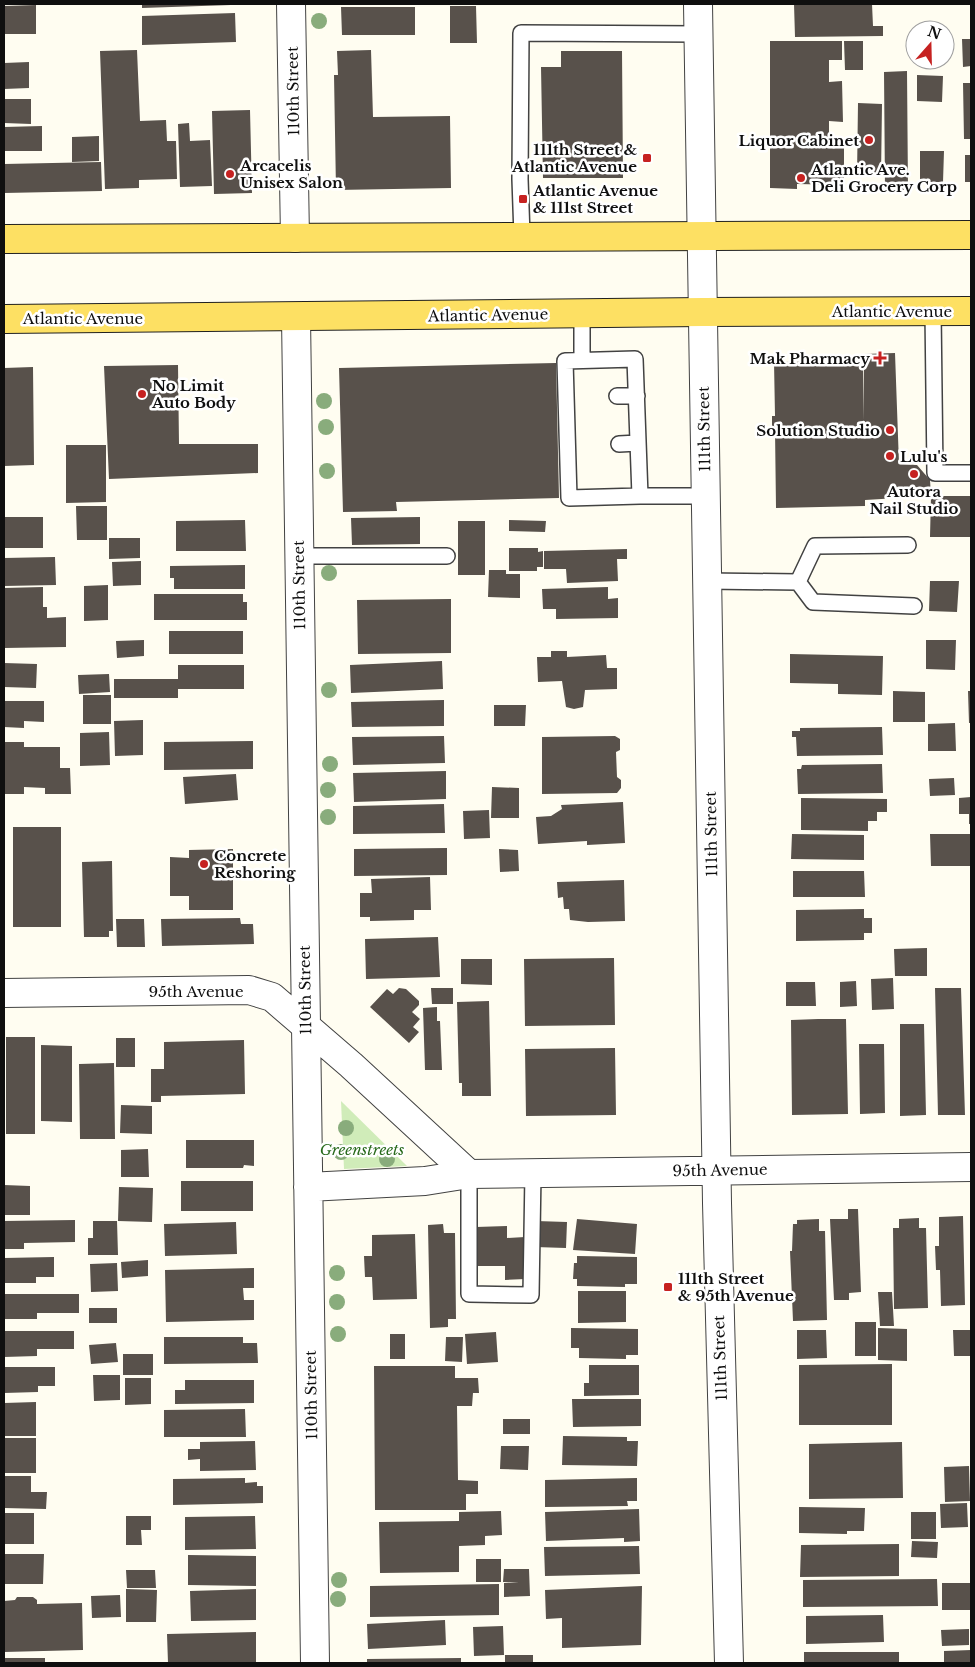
<svg xmlns="http://www.w3.org/2000/svg" width="975" height="1667" viewBox="0 0 975 1667" font-family="'Libre Baskerville',serif">
  <style>
    .green { fill: #d0ecb9 }
    .building { fill: #58514b }
    .lines { fill: none; stroke-linecap: round; stroke-linejoin: round }
    .service-casing { stroke: #424242; stroke-width: 18 }
    .minor-casing { stroke: #424242; stroke-width: 30 }
    .primary-casing { stroke: #202020; stroke-width: 30 }
    .service { stroke: #fff; stroke-width: 15 }
    .minor { stroke: #fff; stroke-width: 28 }
    .primary { stroke: #fde063; stroke-width: 28 }
    .tree { fill: #89ac7c }
    .poi-dot { fill: #c62221; stroke: #fff; stroke-width: 2 }
    .labels { text-anchor: middle; dominant-baseline: central; stroke-width: 5; stroke-linejoin: round; paint-order: stroke }
    .street-label { font-size: 15px; fill: #0f0f0f; stroke: #fff }
    .poi-label { font-size: 15px; font-weight: bold; fill: #0f0f0f; stroke: #fff; text-anchor: start }
    .park-label { font-size: 15px; font-style: italic; fill: #286a1c; stroke: #fff }
  </style>
  <rect width="100%" height="100%" fill="#fffdf1"/>
  <path class="green" d="M341,1101L407,1166L344,1169Z"/>
  <path class="building" d="M142,4H231V5L142,8Z
    M794,4H872L873,26H883V36L795,37Z
    M36,5V34H4V6Z
    M450,6H476L477,43H450Z
    M341,7H415V35H342Z
    M235,13L236,42L142,45V16Z
    M962,39H971V66L963,67Z
    M770,41H842V60H829V82L842,81L843,122L829,121V142H844V185L797,184V189L770,188Z
    M844,41H863V70H845Z
    M137,50L140,121L166,120L167,141H176L177,179L139,180V188L105,189L100,51Z
    M371,50L373,117L450,116L451,188L336,190L334,75H338L337,51Z
    M561,51H622L623,178H543L541,67H561Z
    M29,62V88L4,89V63Z
    M907,71L908,190H885L884,72Z
    M917,75L943,76L942,102L917,101Z
    M963,83H971V139H964Z
    M4,99H31V124L4,123Z
    M858,103L882,104L881,176H857Z
    M250,110L252,193L214,194L212,111Z
    M189,123L190,141L210,140L212,186L180,187L178,124Z
    M42,126V151H4V127Z
    M99,136V161L72,162V137Z
    M920,151H944L943,182H920Z
    M965,155H971V182H965Z
    M101,162L102,191L4,193V164Z
    M895,353L899,464L917,465L930,480L931,496L865,500V506L776,508L775,430H772V416H775L774,362L863,361L864,421V354Z
    M556,363L559,498L396,502L397,511L343,512L339,368Z
    M178,365L179,444H258V473L109,479L104,366Z
    M33,367L34,465L4,466V368Z
    M66,445H106V502L66,503Z
    M931,496H971V537H930Z
    M76,506H107V540H77Z
    M4,517H43V548H4Z
    M420,517V544L352,545L351,518Z
    M245,520L246,551H176V521Z
    M509,520L546,521L545,532L509,531Z
    M458,521H485V575H458Z
    M109,538H140V558L109,559Z
    M509,548H538V552L543,551V567H537V571H509Z
    M627,549V559H617L618,581L567,583L566,569H544V551Z
    M55,557L56,585L4,586V558Z
    M141,561V585L113,586L112,562Z
    M245,565V589H174V578H170V566Z
    M489,570H506V574H520V598L488,597Z
    M930,581H959L957,612L929,611Z
    M108,585V620L84,621V586Z
    M43,587V607H47V618L66,617V647L4,648V588Z
    M608,587V599L618,598V618L556,619V609H543L542,589Z
    M154,594H243V602H247V620H154Z
    M451,599V653L358,654L357,600Z
    M169,631H243V654H169Z
    M144,640V656L117,658L116,641Z
    M926,640H956L955,670L926,669Z
    M551,651H567V657L606,655L607,668H617V689L585,690L583,707L574,709L566,707L562,681L538,682L537,657H551Z
    M790,654L883,656L882,695L838,694V684L790,683Z
    M442,661L443,689L351,693L350,665Z
    M4,663L37,664L36,688L4,687Z
    M178,665H244V689H178V698H114V679H178Z
    M109,674L110,692L79,694L78,675Z
    M893,691L925,692V722H893Z
    M968,691H971V723H969Z
    M83,695H111V724H83Z
    M444,700V726L352,727L351,702Z
    M4,701H44V722L24,721V728L4,727Z
    M494,705H526L525,726H494Z
    M143,720V755L115,756L114,721Z
    M955,723L956,751H928V724Z
    M882,727L883,755L797,756L796,737H792V731H800V728Z
    M109,732L110,765L80,766V733Z
    M444,736L445,763L353,765L352,737Z
    M615,736L620,739V750L616,752L617,777L621,780V788L617,793L542,794V737Z
    M253,741V769L164,770V742Z
    M4,742H24V747H60V768H70L71,794H45V788L24,787V794H4Z
    M882,764L883,793L798,794L797,769H801L802,765Z
    M446,771V799L354,802L353,773Z
    M236,774L238,800L185,804L183,777Z
    M954,778L955,795L930,796L929,779Z
    M492,787L519,788V818H491Z
    M971,797V824H969V814H959V798Z
    M801,798L887,799V812H877V821H868V831L801,830Z
    M623,802L625,843L587,845V841L538,844L536,817L551,816L562,809L561,805Z
    M444,804L445,833L353,834V806Z
    M489,810L490,838L464,839L463,811Z
    M13,827H61V927H13Z
    M792,834L864,835V860L791,859Z
    M930,834H971V866H931Z
    M447,848V875L354,876V849Z
    M233,849V910H189V896H170V857L189,858V850Z
    M499,849L518,850L519,871L500,872Z
    M112,861L113,931H109V937H84L82,862Z
    M793,871H864L865,897H793Z
    M430,877L431,910H414V920L370,921V917H360V893H372L371,879Z
    M624,880L625,921L588,922L570,920L569,909H564L563,897L558,898L557,882Z
    M864,909V918H872V933H864V940L796,941V910Z
    M240,918L241,924H253L254,944L162,946L161,919Z
    M116,919H144L145,947H117Z
    M438,937L440,977L366,979L365,939Z
    M927,948V976H895L894,949Z
    M614,958L615,1025L525,1026L524,959Z
    M461,959H492V985L461,984Z
    M893,978L894,1009L872,1010L871,979Z
    M856,981L857,1006L840,1007V982Z
    M786,982H815L816,1006H786Z
    M399,988L406,989L419,1001V1005L412,1012L420,1019L413,1027L419,1032L409,1043L370,1007L387,989L393,994Z
    M431,988H453V1004H432Z
    M935,988H961L965,1115H938Z
    M489,1001L491,1096H462V1083H459L457,1002Z
    M437,1007V1021H440L442,1070H425L423,1008Z
    M818,1019H846L848,1114L792,1115L791,1020Z
    M900,1024H924L926,1115L900,1116Z
    M6,1037H35V1134H6Z
    M116,1038H135V1067H116Z
    M244,1040L245,1094L161,1096V1102H151V1069H164V1042Z
    M859,1044H884L885,1113L860,1114Z
    M41,1045L72,1046V1122L41,1121Z
    M615,1048L616,1115L526,1116L525,1049Z
    M114,1063L115,1139H80L79,1064Z
    M121,1105L152,1106V1134L120,1133Z
    M186,1140H254V1166L244,1165L243,1168H186Z
    M148,1149L149,1177H121V1150Z
    M181,1181H253V1211H181Z
    M4,1185L30,1186V1215H4Z
    M119,1187L153,1188L152,1222L118,1221Z
    M848,1209H858L861,1292L849,1293V1300H834L830,1219H848Z
    M963,1216L965,1305L941,1306L940,1270H936L935,1246H939V1217Z
    M919,1218V1228H926L928,1308L894,1309L893,1228H899V1219Z
    M577,1219L637,1224L635,1254L573,1250Z
    M819,1219V1231H825L827,1320L793,1321L790,1251H792L793,1224H797V1220Z
    M75,1220V1242L24,1243V1249H5L4,1221Z
    M93,1221H117L118,1255H88V1238H93Z
    M536,1221L567,1222L566,1248L535,1247Z
    M236,1222L237,1254L165,1256L164,1224Z
    M443,1224L444,1233H455L456,1319H448V1327L430,1328L428,1225Z
    M507,1226V1238L525,1237V1279L505,1280V1266H476V1227Z
    M415,1234L417,1299L373,1300L372,1277H365L364,1256H372V1235Z
    M577,1256L637,1257V1284H625V1287L577,1286V1279H573L574,1263H577Z
    M54,1257V1277H36V1283H4V1258Z
    M148,1260V1276L122,1278L121,1262Z
    M117,1263L118,1291L91,1292L90,1264Z
    M254,1268V1288H243L244,1300H254V1320L166,1322L165,1270Z
    M578,1291H626V1322L578,1323Z
    M878,1292H892L894,1326H880Z
    M4,1294H79V1313H37V1319H4Z
    M89,1308H117V1323H89Z
    M855,1322H876V1356H855Z
    M571,1328L638,1329V1355H626V1359L579,1358V1348H571Z
    M878,1328L907,1329V1361L878,1360Z
    M797,1330H826L827,1358L797,1359Z
    M953,1330H970L971,1356H954Z
    M4,1331H74V1349H37V1356L4,1357Z
    M496,1332L498,1362L467,1364L465,1334Z
    M390,1334H405V1359H390Z
    M164,1337H243V1343H257L258,1363L164,1364Z
    M446,1337H463L462,1362L445,1361Z
    M116,1343L118,1362L91,1364L89,1345Z
    M123,1354H153V1375H123Z
    M892,1364V1425H799V1365Z
    M589,1365H639V1395L584,1396V1383H589Z
    M374,1366H455V1378H478L479,1393H473L472,1406H457L458,1480L478,1481V1494H466V1510H375Z
    M4,1367H55V1386H38V1392L4,1393Z
    M93,1375H120V1400L94,1401Z
    M125,1378H151V1404L125,1405Z
    M185,1380H254V1403L175,1404V1390H185Z
    M572,1399H641V1426L573,1427Z
    M36,1402V1436H4V1403Z
    M245,1409L246,1437H164V1410Z
    M503,1419H530V1434H503Z
    M563,1436L627,1437V1441H638L637,1466L562,1465Z
    M4,1438H36V1473H4Z
    M255,1441L256,1470L200,1471V1459L188,1460V1449H200V1442Z
    M902,1442L903,1498L809,1499V1444Z
    M501,1446H529L528,1470L500,1469Z
    M969,1466L970,1501L945,1502L944,1467Z
    M4,1476H31V1492H47L46,1509L4,1508Z
    M245,1478V1483L257,1482V1486H263V1503L173,1505V1479Z
    M637,1478V1501H627L628,1506L545,1507V1480Z
    M967,1503L968,1527L941,1528L940,1504Z
    M799,1507L865,1508L864,1531H847V1534L799,1533Z
    M639,1509L640,1541L624,1542V1538L546,1541L545,1512Z
    M501,1511L502,1535L485,1536V1545L459,1546V1572L380,1573L379,1522L459,1521V1512Z
    M911,1512H936V1539H911Z
    M4,1513H34V1544H4Z
    M126,1516H151V1530H141L142,1545H126Z
    M255,1516L256,1549L185,1550V1517Z
    M912,1541L938,1542L937,1558L911,1557Z
    M899,1544V1576L800,1577L801,1545Z
    M639,1546L640,1574L545,1576L544,1547Z
    M4,1554H44L43,1584H4Z
    M188,1555L256,1556V1586L188,1585Z
    M476,1559H501V1582H476Z
    M504,1569H529L530,1596L504,1597V1583L519,1582H503Z
    M126,1570H155L156,1588H127Z
    M937,1579L938,1606L803,1607V1580Z
    M942,1583H971V1610H942Z
    M499,1584V1615L370,1617V1586Z
    M642,1586L641,1645L562,1648V1618L546,1619L545,1590Z
    M126,1589L157,1590L156,1622H126Z
    M256,1589V1620L191,1621L190,1591Z
    M120,1595L121,1617L92,1618L91,1596Z
    M17,1597H33L37,1600V1604L82,1603L83,1650L4,1652V1601L15,1600Z
    M883,1615L884,1642L806,1644V1616Z
    M445,1620L446,1645L368,1649L367,1624Z
    M503,1626L504,1655L474,1656L473,1627Z
    M969,1629V1645L942,1646L941,1630Z
    M256,1632V1663H168L167,1634Z
    M971,1650V1663H944V1651Z
    M804,1652H899V1663H804Z
    M505,1655H533V1663H505Z
    M4,1658H45V1663H4Z
    M461,1658V1663H367V1659Z"/>
  <g class="lines">
    <g class="service-casing">
      <path id="service" d="M522,236L520,179L521,33L698,34
        M933,311L935,473H971
        M582,313V360
        M635,359L640,496L569,498L565,361Z
        M617,396H637
        M619,444L638,443
        M640,496H706
        M299,556H447
        M707,581L798,582L813,602L914,606
        M798,582L815,546L908,545
        M469,1174V1294L531,1295L533,1173"/>
    </g>
    <g class="minor-casing">
      <path id="minor" d="M291,4L295,238
        M698,4L717,1203L729,1663
        M296,317L315,1663
        M4,993L249,990L272,997L351,1065L469,1174L971,1167
        M308,1187L425,1181L469,1174"/>
    </g>
    <g class="primary-casing">
      <path id="primary" d="M4,239L971,235
        M4,319L703,312L971,311"/>
    </g>
    <use href="#service" class="service"/>
    <use href="#minor" class="minor"/>
    <use href="#primary" class="primary"/>
  </g>
  <g class="tree">
    <circle cx="319" cy="21" r="8"/>
    <circle cx="324" cy="401" r="8"/>
    <circle cx="326" cy="427" r="8"/>
    <circle cx="327" cy="471" r="8"/>
    <circle cx="329" cy="573" r="8"/>
    <circle cx="329" cy="690" r="8"/>
    <circle cx="330" cy="764" r="8"/>
    <circle cx="328" cy="790" r="8"/>
    <circle cx="328" cy="817" r="8"/>
    <circle cx="346" cy="1128" r="8"/>
    <circle cx="341" cy="1152" r="8"/>
    <circle cx="387" cy="1159" r="8"/>
    <circle cx="337" cy="1273" r="8"/>
    <circle cx="337" cy="1302" r="8"/>
    <circle cx="338" cy="1334" r="8"/>
    <circle cx="339" cy="1580" r="8"/>
    <circle cx="338" cy="1599" r="8"/>
  </g>
  <g class="poi-dot">
    <circle cx="869" cy="140" r="5"/>
    <rect x="642" y="153" width="10" height="10" rx="2.5"/>
    <circle cx="230" cy="174" r="5"/>
    <circle cx="801" cy="178" r="5"/>
    <rect x="518" y="194" width="10" height="10" rx="2.5"/>
    <path d="M877.5 350.5h5v5h5v5h-5v5h-5v-5h-5v-5h5z"/>
    <circle cx="142" cy="394" r="5"/>
    <circle cx="890" cy="430" r="5"/>
    <circle cx="890" cy="456" r="5"/>
    <circle cx="914" cy="474" r="5"/>
    <circle cx="204" cy="864" r="5"/>
    <rect x="663" y="1282" width="10" height="10" rx="2.5"/>
  </g>
  <g class="labels">
    <g class="street-label">
      <text transform="translate(293 91) rotate(-91)">110th Street</text>
      <text x="892" y="311">Atlantic Avenue</text>
      <text transform="translate(488 315) rotate(-1)">Atlantic Avenue</text>
      <text x="83" y="318">Atlantic Avenue</text>
      <text transform="translate(704 429) rotate(-91)">111th Street</text>
      <text transform="translate(299 585) rotate(-91)">110th Street</text>
      <text transform="translate(711 834) rotate(-91)">111th Street</text>
      <text transform="translate(305 990) rotate(-91)">110th Street</text>
      <text x="196" y="991">95th Avenue</text>
      <text transform="translate(720 1170) rotate(-1)">95th Avenue</text>
      <text transform="translate(720 1358) rotate(-92)">111th Street</text>
      <text transform="translate(311 1395) rotate(-91)">110th Street</text>
    </g>
    <g class="poi-label">
      <text x="859" y="140" text-anchor="end">Liquor Cabinet</text>
      <text x="637" y="149" text-anchor="end">111th Street &amp;<tspan x="637" dy="17">Atlantic Avenue</tspan></text>
      <text x="240" y="165">Arcacelis<tspan x="240" dy="17">Unisex Salon</tspan></text>
      <text x="811" y="169">Atlantic Ave.<tspan x="811" dy="17">Deli Grocery Corp</tspan></text>
      <text x="533" y="190">Atlantic Avenue<tspan x="533" dy="17">&amp; 111st Street</tspan></text>
      <text x="870" y="358" text-anchor="end">Mak Pharmacy</text>
      <text x="152" y="385">No Limit<tspan x="152" dy="17">Auto Body</tspan></text>
      <text x="880" y="430" text-anchor="end">Solution Studio</text>
      <text x="900" y="456">Lulu's</text>
      <text x="914" y="491" text-anchor="middle">Autora<tspan x="914" dy="17">Nail Studio</tspan></text>
      <text x="214" y="855">Concrete<tspan x="214" dy="17">Reshoring</tspan></text>
      <text x="678" y="1278">111th Street<tspan x="678" dy="17">&amp; 95th Avenue</tspan></text>
    </g>
    <g class="park-label">
      <text x="362" y="1149">Greenstreets</text>
    </g>
  </g>
  <rect width="975" height="1667" fill="none" stroke="#0f0f0f" stroke-width="10"/>
  <g transform="translate(930 45) rotate(20)"><circle r="24" fill="#ffffff" stroke="#9f9f9f"/>
  <path d="M0-4L9 19L0 12L-9 19Z" fill="#c62221"/>
  <text y="-8" font-size="14" font-weight="bold" text-anchor="middle" fill="#0f0f0f">N</text>
  </g>
</svg>
